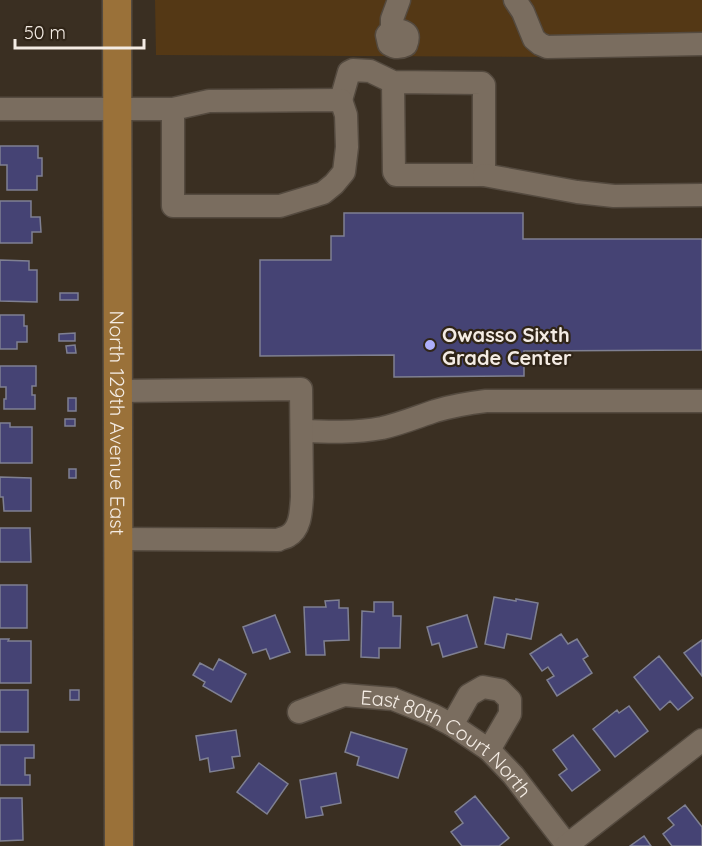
<svg xmlns="http://www.w3.org/2000/svg" width="702" height="846" viewBox="0 0 702 846" font-family="Quicksand,sans-serif">
  <style>
    .green { fill: #543815 }
    .building { fill: #454374; stroke: #7f8092; stroke-width: 1.5 }
    .lines { fill: none; stroke-linecap: round; stroke-linejoin: round }
    .minor-casing { stroke: #544a3f; stroke-width: 25 }
    .major-casing { stroke: #544a3f; stroke-width: 31 }
    .minor { stroke: #7a6d5f; stroke-width: 22 }
    .major { stroke: #9a7139; stroke-width: 28 }
    .poi-dot { fill: #aeaefa; stroke: #302518; stroke-width: 2 }
    .labels { text-anchor: middle; dominant-baseline: central; stroke-width: 4.5; stroke-linejoin: round; paint-order: stroke }
    .poi-label { font-size: 20px; font-weight: bold; fill: #f4ece4; stroke: #302518; text-anchor: start }
    .street-label { font-size: 20px; fill: #f4ece4; stroke: #302518 }
  </style>
  <rect width="100%" height="100%" fill="#3a2f22"/>
  <path class="green" d="M155,0H702V56L581,57L156,55Z"/>
  <path class="building" d="M0,146H38V158H42V176H37V190H7V165H0Z
    M0,201H31V217H40L41,232H32V243H0Z
    M344,213H523V239H702V350L524,351V376L394,377V355L260,356V260H331V236H344Z
    M0,260L29,261V270H37V302L0,301Z
    M60,293H78V300H60Z
    M0,315H24V326H27V342H17V349H0Z
    M75,333V341H59V334Z
    M75,345L76,353H67L66,346Z
    M0,366H36V386H32V395H35V409H4V399H6V387H0Z
    M68,398H76V411H68Z
    M65,419H75V426H65Z
    M0,423H10V427H32V463H0Z
    M69,469H76V478H69Z
    M0,477L31,478V511H4L3,497H0Z
    M0,528H30L31,562H0Z
    M0,585H27V628H0Z
    M494,597L516,601V599L538,603L531,639L507,634L504,648L485,644Z
    M339,600V608H348L349,640L324,641L325,655H306L304,607H326L325,601Z
    M374,602H393V616H401L400,648H379V658L361,657L362,611L374,612Z
    M275,615L290,652L270,659L266,649L253,653L243,627Z
    M467,615L477,647L443,657L439,643L432,645L427,627Z
    M561,634L568,644L577,639L588,656L583,659L592,673L557,696L547,680L554,676L548,667L542,671L530,654Z
    M0,639H9L8,641H31V683H0Z
    M702,640V676L684,653Z
    M659,656L693,698L678,710L670,701L660,710L634,677Z
    M219,659L246,674L231,702L203,686L205,682L193,675L200,663L213,670Z
    M0,690H28V732H0Z
    M70,690H79V700H70Z
    M629,706L648,731L615,757L593,729L617,710L619,713Z
    M236,730L240,756L232,757L234,768L210,772L208,758L200,760L196,736Z
    M351,732L407,749L398,778L357,765L359,757L345,752Z
    M573,735L600,770L572,791L559,775L567,769L553,750Z
    M0,745H34V758H25V775H30V785H0Z
    M259,763L288,784L267,814L237,792Z
    M336,773L341,803L321,807L323,815L306,818L300,780Z
    M475,796L509,838L499,846H462L451,832L463,823L455,812Z
    M0,798H22L23,840L0,841Z
    M685,805L702,827V846H672L663,834L674,825L668,818Z
    M644,836L651,846H630Z"/>
  <g class="lines">
    <g class="minor-casing">
      <g id="minor">
        <path d="M515,0L523,12L534,39L540,44L547,47L702,44"/>
        <path d="M392,29C401,31 412,30 406,45C400,48 395,48 389,44L387,35L392,29V19L399,0"/>
        <path d="M341,100L349,72L353,70L370,71L393,82L482,83L484,85V175H396L394,172L393,82"/>
        <path d="M0,109H173L209,101L341,100L346,115L347,147L344,172L334,184L323,193L280,206H173V109"/>
        <path d="M484,175L577,192L614,196L702,195"/>
        <path d="M302,431C328,432 355,433 382,428C400,424 417,417 435,411C452,406 469,403 486,401H702"/>
        <path d="M119,539L278,540C281,538 285,538 288,536C301,529 301,510 302,497L301,389L119,391"/>
        <path id="s1" d="M299,712L344,695L393,699L433,715L452,725L489,750L513,775L567,845"/>
        <path d="M452,725L469,695L483,687L500,690L510,700V714L489,750"/>
        <path d="M566,846L702,740"/>
      </g>
    </g>
    <g class="major-casing">
      <g id="major">
        <path id="s2" d="M117,0L119,846"/>
      </g>
    </g>
    <use href="#minor" class="minor"/>
    <use href="#major" class="major"/>
  </g>
  <circle class="poi-dot" cx="430" cy="345" r="6"/>
  <g class="labels">
    <g class="poi-label">
      <text x="442" y="334">Owasso Sixth<tspan x="442" dy="23">Grade Center</tspan></text>
    </g>
    <g class="street-label">
      <text stroke="none"><textPath href="#s2" startOffset="423">North 129th Avenue East</textPath></text>
      <text stroke="none"><textPath href="#s1" startOffset="165">East 80th Court North</textPath></text>
    </g>
  </g>
  <path d="M15 39v9h129v-9" fill="none" stroke="#f4ece4" stroke-width="3"/>
  <text x="24" y="39" font-size="18" fill="#f4ece4" stroke="#302518" stroke-width="4.5" paint-order="stroke">50 m</text>
</svg>
